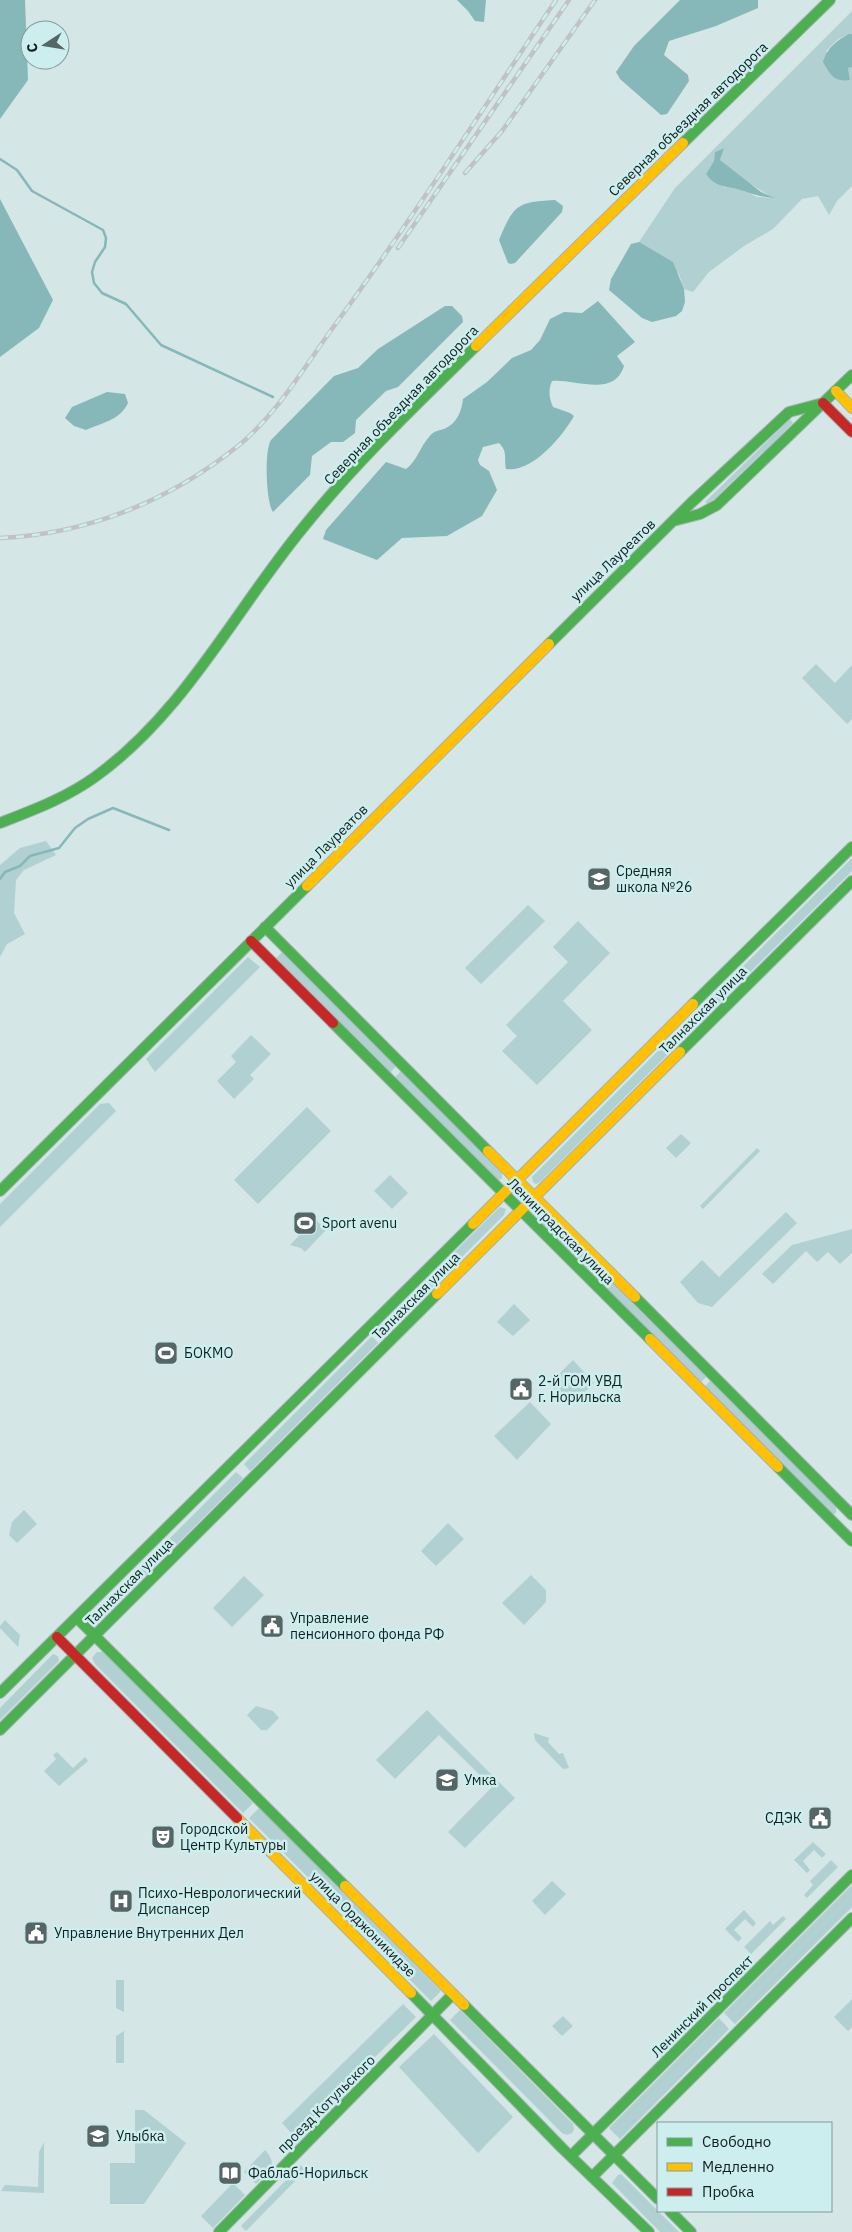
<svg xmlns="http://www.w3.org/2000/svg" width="852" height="2232" viewBox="0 0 852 2232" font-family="'IBM Plex Sans',sans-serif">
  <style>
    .green { fill: #b1d0d1; fill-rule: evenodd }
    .water { fill: #86b8b9 }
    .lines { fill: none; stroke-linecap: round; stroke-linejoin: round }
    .stream { stroke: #86b8b9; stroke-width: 2.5 }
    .fast-casing { stroke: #a4b2b2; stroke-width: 12 }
    .slow-casing { stroke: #a4b2b2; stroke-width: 12 }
    .jam-casing { stroke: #a4b2b2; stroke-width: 12 }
    .fast { stroke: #4caf50; stroke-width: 10 }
    .slow { stroke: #ffc107; stroke-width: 10 }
    .jam { stroke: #c62828; stroke-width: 10 }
    .rail-casing { stroke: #bfc3c3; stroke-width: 4.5 }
    .rail { stroke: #cee; stroke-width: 2.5; stroke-dasharray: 8; stroke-linecap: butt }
    .labels { text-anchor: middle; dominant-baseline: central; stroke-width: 5; stroke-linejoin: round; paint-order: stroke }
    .street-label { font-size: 14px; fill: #121f1f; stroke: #cee }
    .poi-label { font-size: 14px; fill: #121f1f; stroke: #cee; text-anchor: start }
  </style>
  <rect width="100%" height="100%" fill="#d4e6e6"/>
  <path class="green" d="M852,11V34L838,39L826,51L850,80L848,68L852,67V186L837,201L829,215L818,196L802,199L773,229L744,246L709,272L693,292L684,289L679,274L639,242L675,188ZM723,148L720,160L738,176L773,198L757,197L744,190L724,187L706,174L714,161L715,152Z
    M790,419L793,423L708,505L705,502Z
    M816,664L835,683L852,665V719L847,724L802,678Z
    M46,841L56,855L24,870L16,880L14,913L25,934L7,944L0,957V865L20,848Z
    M852,858V871L717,1005L714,1006L710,1004V999Z
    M528,905L545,921L481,984L465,968Z
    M578,921L610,953L563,1001L592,1030L537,1085L502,1051L517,1036L506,1025L568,962L553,947Z
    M282,952L396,1066L390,1073L275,959Z
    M248,957L260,967L155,1072L146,1059Z
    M696,1013L702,1014L703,1017L701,1021L540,1182L536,1184L533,1182L532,1177Z
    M251,1035L271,1054L250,1075L254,1079L234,1099L217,1081L236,1062L231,1056Z
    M401,1071L502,1172V1179L496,1180L394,1078Z
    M109,1103L116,1111L0,1227V1204L100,1104Z
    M307,1107L331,1131L258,1204L234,1180Z
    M681,1134L691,1143L676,1158L666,1148Z
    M757,1148L760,1151L703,1209L700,1206Z
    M390,1175L408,1193L392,1209L374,1191Z
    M500,1207L506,1209L504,1215L380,1339L374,1332Z
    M542,1211L707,1376L700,1383L536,1219L537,1212Z
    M786,1212L797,1223L712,1307L698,1303L680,1282L702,1260L719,1277Z
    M315,1219L326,1230L305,1252L301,1248L290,1245Z
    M852,1229V1253L840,1264L828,1252L817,1262L806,1251L773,1284L762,1274L792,1245Z
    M514,1304L530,1320L513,1336L497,1322Z
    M372,1336L378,1343L250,1471L244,1464Z
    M573,1360L594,1383L570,1406L549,1384Z
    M711,1380L836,1506V1513L832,1515L704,1387Z
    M530,1402L551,1424L517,1460L494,1436Z
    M236,1472L243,1478L103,1618L100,1619L96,1617V1612Z
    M24,1510L37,1524L17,1543L9,1535L12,1522Z
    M448,1523L464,1539L436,1566L421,1551Z
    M531,1575L546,1590V1602L524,1625L502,1603Z
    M244,1576L264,1595L232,1627L213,1608Z
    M5,1620L20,1635L18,1647L0,1628V1626Z
    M97,1652H103L253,1803L243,1813L95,1664L92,1658Z
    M53,1654L58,1656L59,1661L0,1720V1708Z
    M256,1706L273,1711L279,1718L267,1730H261L247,1715Z
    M427,1710L515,1798L465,1848L448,1832L492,1787L439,1735L395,1779L376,1760Z
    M534,1733L549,1738L548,1742L559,1754L563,1753L569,1768L563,1769L535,1740Z
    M57,1752L73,1768L85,1757L88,1761L59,1786L44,1771L56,1759L53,1755Z
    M259,1808L441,1991L431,2001L249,1818Z
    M813,1842L826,1854L822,1858L814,1850L803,1861L810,1870L807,1873L794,1860Z
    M831,1860L838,1867L807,1898L804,1895L813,1885L810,1881Z
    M552,1881L566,1894L545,1915L532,1901Z
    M852,1885V1907L735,2024L724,2013Z
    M744,1910L756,1923L753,1927L745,1919L734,1930L742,1938L738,1942L725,1929Z
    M783,1916L786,1919L751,1954L744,1947L770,1921L773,1925Z
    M116,1980H124V2012L116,2008Z
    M852,1999V2027L848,2031L834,2017Z
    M403,2004L416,2017L294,2136L282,2123Z
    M460,2010L573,2124L574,2129L572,2133L567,2135L562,2133L450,2020Z
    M563,2016L573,2026L562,2036L552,2026Z
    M719,2018L729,2029L620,2139L609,2128Z
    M124,2031V2063H116V2036Z
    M434,2034L513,2117L478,2153L399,2067Z
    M135,2110H144L186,2143L144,2204H110V2163H135Z
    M44,2142V2193L1,2191L5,2185L38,2187L39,2152Z
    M265,2150C280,2167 268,2172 256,2184L244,2172Z
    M301,2165L304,2170L303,2173L246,2231L241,2226Z
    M621,2174L679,2232H660L612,2183L618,2175Z
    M233,2183L245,2195L213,2228L201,2216Z"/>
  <path class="water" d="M0,0H25L28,80L0,119Z
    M457,0H486L484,22L475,21L468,11Z
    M680,0H758V8L716,26L669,41L664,55L688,75L689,81L667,114L661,115L620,79L616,72L634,46Z
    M849,34H852V67L848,68L850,80C834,82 831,76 823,62C827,48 836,41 849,34Z
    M724,148L720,160L761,192L775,198C761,197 756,195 744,191C730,186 716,189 706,174L714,161L715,152Z
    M0,199L53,300L39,328L0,357Z
    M555,200L563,206L562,212L515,263L511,264L508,263L499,240C514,205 516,202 555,200Z
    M639,242L673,262L684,289L685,302L682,311L676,316L652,322L642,318L609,290L611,279L631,244Z
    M598,301L635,342L617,356L624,366C614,398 575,379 552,381C548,390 549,398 553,407L570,413L574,416C562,437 532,473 506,469C504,458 508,452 499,443L483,447L478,460L480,465L489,471L497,490L482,516L447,536L402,538L377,560L323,539L326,530L386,462L406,469C417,461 420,447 429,437C434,430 440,431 446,428C457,423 462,410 463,399L487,382L512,358L531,350L540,340L550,319L564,312L582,313Z
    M445,306H452L462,316L463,322L398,387L386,391L356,420L355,433L343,442H331L312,456L310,475L273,512C266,502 264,451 271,440L334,376L358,368L378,349Z
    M107,392L125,394L128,403C120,420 102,423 86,430L74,426L65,418L72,407Z"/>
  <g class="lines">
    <path class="stream" d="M0,159L17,170L32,191L103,230L106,238L105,247L95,262L92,272L94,283L102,293L126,304L161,345L273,397
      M0,879L5,872L20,866L30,856L59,848L75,828L88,819L113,808L169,830"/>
    <g class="fast-casing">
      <path id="fast" d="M683,143L830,0
        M673,521L700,514L717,505L852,375
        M549,644L691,503L789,412L823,403
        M0,823C33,810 66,798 95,777C184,713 234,612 302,529C355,463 416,405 476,346
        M265,927L488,1151
        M693,1004L852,847
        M333,1023L650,1339
        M680,1052L852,881
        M0,1191L307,886
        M635,1297L852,1515
        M778,1467L852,1541
        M77,1618L345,1886
        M0,1693L473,1224
        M0,1730L437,1294
        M411,1993L562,2148L649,2232
        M464,2005L658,2199
        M571,2156L852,1875
        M592,2177L852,1918
        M670,2211L691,2232
        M219,2232L453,1994"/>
    </g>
    <g class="slow-casing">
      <path id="slow" d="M476,346L683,143
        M836,391L852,408
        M307,886L549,644
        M488,1151L635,1297
        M473,1224L693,1004
        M437,1294L680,1052
        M650,1339L778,1467
        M237,1818L411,1993
        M345,1886L464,2005"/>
    </g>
    <g class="jam-casing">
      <path id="jam" d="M823,403L852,432
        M251,941L333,1023
        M57,1637L237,1818"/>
    </g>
    <use href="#fast" class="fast"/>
    <use href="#slow" class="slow"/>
    <use href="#jam" class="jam"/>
    <g class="rail-casing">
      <path id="rail" d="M465,173L502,131L595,0
        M398,248L569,0
        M0,538C88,534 169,501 238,446C277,414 303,369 332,329C410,222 482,110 556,0"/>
    </g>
    <use href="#rail" class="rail"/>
  </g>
  <defs>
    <g id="school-square" transform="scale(1.25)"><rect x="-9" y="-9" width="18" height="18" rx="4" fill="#566565" stroke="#cee"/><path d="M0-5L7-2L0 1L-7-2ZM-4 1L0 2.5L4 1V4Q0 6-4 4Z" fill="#fff"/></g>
    <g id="stadium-square" transform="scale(1.25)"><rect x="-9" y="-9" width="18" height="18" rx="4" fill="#566565" stroke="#cee"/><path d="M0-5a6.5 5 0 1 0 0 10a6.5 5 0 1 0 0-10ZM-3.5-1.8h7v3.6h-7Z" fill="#fff"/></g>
    <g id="civic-square" transform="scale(1.25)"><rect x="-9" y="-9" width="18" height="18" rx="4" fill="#566565" stroke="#cee"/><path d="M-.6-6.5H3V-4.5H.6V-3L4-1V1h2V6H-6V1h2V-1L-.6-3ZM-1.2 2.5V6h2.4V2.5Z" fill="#fff"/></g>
    <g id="theatre-square" transform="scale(1.25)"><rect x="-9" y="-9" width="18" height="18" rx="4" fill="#566565" stroke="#cee"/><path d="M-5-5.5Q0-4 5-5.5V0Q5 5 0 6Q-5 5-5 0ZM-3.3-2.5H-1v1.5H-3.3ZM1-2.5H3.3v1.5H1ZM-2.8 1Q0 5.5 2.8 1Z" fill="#fff"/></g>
    <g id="hospital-square" transform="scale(1.25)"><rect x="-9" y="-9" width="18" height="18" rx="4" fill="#566565" stroke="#cee"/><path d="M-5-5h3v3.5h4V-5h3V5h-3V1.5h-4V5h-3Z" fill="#fff"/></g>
    <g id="library-square" transform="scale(1.25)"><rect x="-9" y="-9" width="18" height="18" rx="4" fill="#566565" stroke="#cee"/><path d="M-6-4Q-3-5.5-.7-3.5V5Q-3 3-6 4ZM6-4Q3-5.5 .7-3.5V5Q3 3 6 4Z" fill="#fff"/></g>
  </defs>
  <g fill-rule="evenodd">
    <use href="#school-square" x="599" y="879"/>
    <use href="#stadium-square" x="305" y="1223"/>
    <use href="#stadium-square" x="166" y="1353"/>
    <use href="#civic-square" x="521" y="1389"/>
    <use href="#civic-square" x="272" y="1626"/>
    <use href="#school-square" x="447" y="1780"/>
    <use href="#civic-square" x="820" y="1818"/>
    <use href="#theatre-square" x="163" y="1837"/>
    <use href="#hospital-square" x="121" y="1901"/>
    <use href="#civic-square" x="36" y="1933"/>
    <use href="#school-square" x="98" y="2136"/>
    <use href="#library-square" x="230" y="2173"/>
  </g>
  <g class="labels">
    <g class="street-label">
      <text transform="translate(688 119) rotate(-44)">Северная объездная автодорога</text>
      <text transform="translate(401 405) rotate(-46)">Северная объездная автодорога</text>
      <text transform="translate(613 560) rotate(-44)">улица Лауреатов</text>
      <text transform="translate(326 846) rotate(-45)">улица Лауреатов</text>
      <text transform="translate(703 1010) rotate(-45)">Талнахская улица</text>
      <text transform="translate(561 1231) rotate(45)">Ленинградская улица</text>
      <text transform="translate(416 1296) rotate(-45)">Талнахская улица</text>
      <text transform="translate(129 1582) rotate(-45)">Талнахская улица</text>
      <text transform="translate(363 1924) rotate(45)">улица Орджоникидзе</text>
      <text transform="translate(702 2006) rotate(-45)">Ленинский проспект</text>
      <text transform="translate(326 2104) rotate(-45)">проезд Котульского</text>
    </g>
    <g class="poi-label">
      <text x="616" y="871">Средняя<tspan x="616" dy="16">школа №26</tspan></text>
      <text x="322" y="1223">Sport avenu</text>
      <text x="184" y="1353">БОКМО</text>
      <text x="538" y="1381">2-й ГОМ УВД<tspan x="538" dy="16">г. Норильска</tspan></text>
      <text x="290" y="1618">Управление<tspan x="290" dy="16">пенсионного фонда РФ</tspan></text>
      <text x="464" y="1780">Умка</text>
      <text x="802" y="1818" text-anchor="end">СДЭК</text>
      <text x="180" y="1829">Городской<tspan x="180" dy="16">Центр Культуры</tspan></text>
      <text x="138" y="1893">Психо-Неврологический<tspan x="138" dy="16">Диспансер</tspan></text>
      <text x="54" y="1933">Управление Внутренних Дел</text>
      <text x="116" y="2136">Улыбка</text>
      <text x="248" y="2173">Фаблаб-Норильск</text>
    </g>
  </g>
  <rect x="657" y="2122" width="175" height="90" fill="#cceeee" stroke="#829b9b"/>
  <rect x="667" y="2138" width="25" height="8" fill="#4caf50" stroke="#829b9b"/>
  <text x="702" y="2147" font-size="15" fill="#121f1f">Свободно</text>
  <rect x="667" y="2163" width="25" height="8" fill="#ffc107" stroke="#829b9b"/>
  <text x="702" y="2172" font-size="15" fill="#121f1f">Медленно</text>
  <rect x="667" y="2188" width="25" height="8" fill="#c62828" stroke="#829b9b"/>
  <text x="702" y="2197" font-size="15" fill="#121f1f">Пробка</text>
  <g transform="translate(45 45) rotate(258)"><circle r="24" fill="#cceeee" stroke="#829b9b"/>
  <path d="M0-4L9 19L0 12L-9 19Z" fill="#566565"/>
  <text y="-8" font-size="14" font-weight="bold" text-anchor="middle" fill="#121f1f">С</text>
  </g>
</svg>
